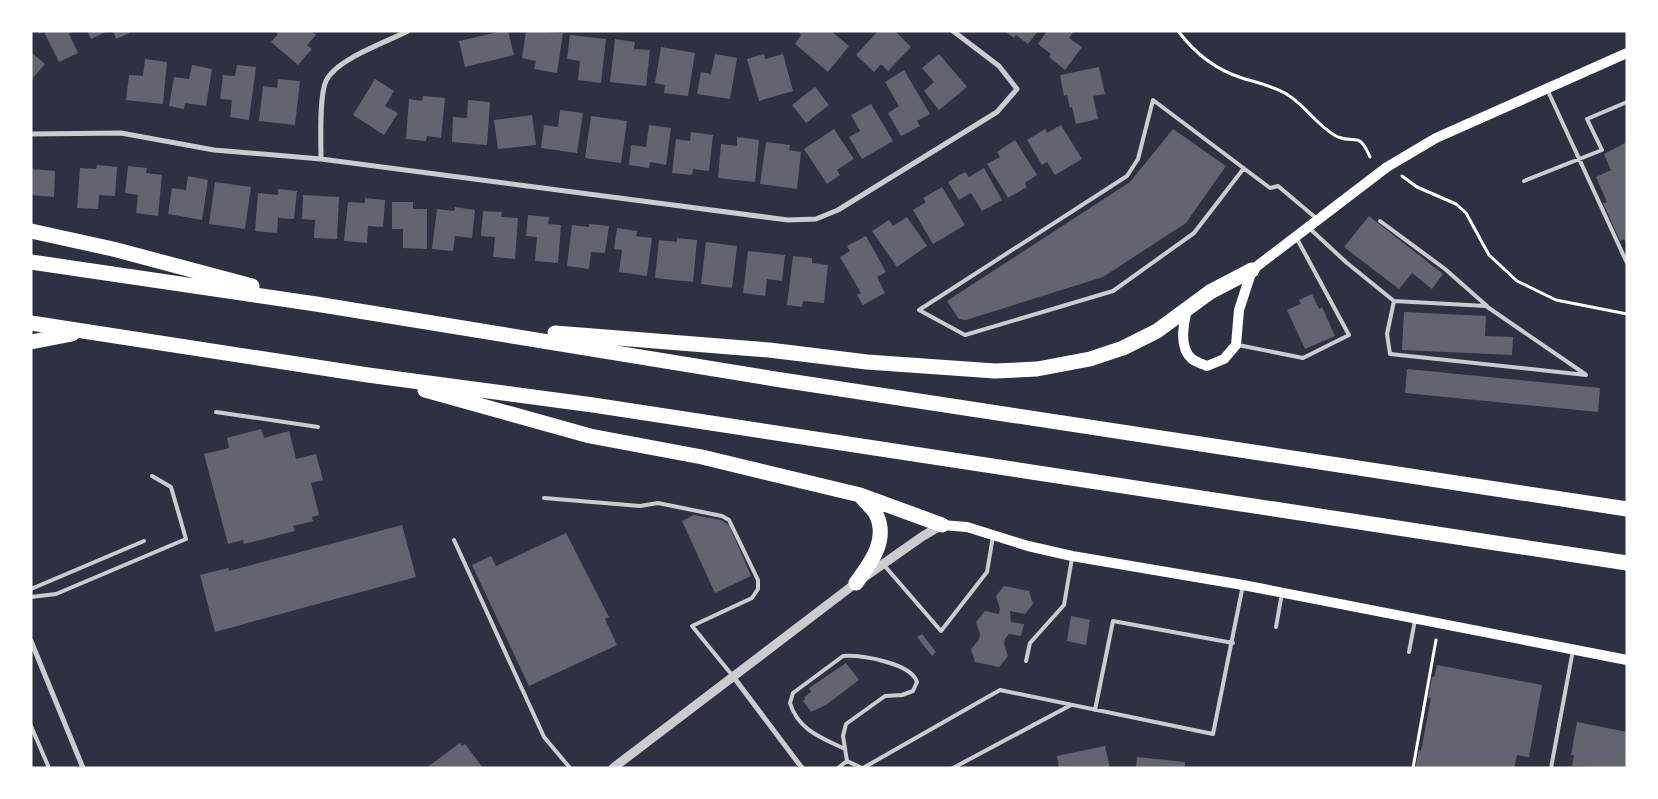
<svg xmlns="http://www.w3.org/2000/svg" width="1658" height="799" viewBox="0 0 1658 799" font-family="'PT Serif',serif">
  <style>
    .building { fill: #626471 }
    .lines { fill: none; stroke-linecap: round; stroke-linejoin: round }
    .path { stroke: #fff; stroke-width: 3 }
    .service { stroke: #caccd0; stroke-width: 4 }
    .minor { stroke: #caccd0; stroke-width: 5 }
    .tertiary { stroke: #caccd0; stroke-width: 9 }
    .secondary { stroke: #fff; stroke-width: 10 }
    .motorway { stroke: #fff; stroke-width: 15 }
  </style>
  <rect width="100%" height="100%" fill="#2d3142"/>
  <path class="building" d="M38,31H74L69,34L78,53L59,62L44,32L39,34Z
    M87,31H108L91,39Z
    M113,31H130V33L116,39Z
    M275,31H311L316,35L307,45L312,49L298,65L271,42L278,34Z
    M502,31H508L514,55L465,67L459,41Z
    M526,31L563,33L557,73L534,69L536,61L522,58Z
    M797,31H831L849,46L828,72L795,44L801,35Z
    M878,31H895L911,47L888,71L881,64L874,72L856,55Z
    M1004,31H1038L1028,44L1016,35L1014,38Z
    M1047,31H1074L1069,38L1082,47L1065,70L1049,57L1051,54L1038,44Z
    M570,35L606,39L601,83L578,80L580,61L567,59Z
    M615,39L635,42L634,49L650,50L646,86L610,82Z
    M661,47L695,53L688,96L664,93L665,85L655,83Z
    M31,52L45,64L31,80Z
    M715,54L737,58L730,99L697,94L701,72L711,74Z
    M764,54L765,59L783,54L793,91L759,101L747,59Z
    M939,54L967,87L939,110L924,91L934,82L922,68Z
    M145,59L167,62L163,104L126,100L129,75L143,76Z
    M192,65L212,69L206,106L185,103L184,109L169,106L174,77L189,79Z
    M237,65L256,67L249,120L230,117L232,100L220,99L223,75L235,76Z
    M1099,67L1105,94L1093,96L1098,119L1076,124L1072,107L1070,108L1067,95L1064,96L1060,75Z
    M904,70L930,114L917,121L920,126L901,136L888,113L899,106L885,82Z
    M278,79L300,81L295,125L259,121L263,86L277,88Z
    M375,79L394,91L385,106L398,113L384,135L353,115Z
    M815,87L829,105L806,123L792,105Z
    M423,96L445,98L441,138L427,136L426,141L406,139L409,99L422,101Z
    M468,100L490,102L487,145L452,142L453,117L467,118Z
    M871,104L893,141L862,159L849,137L860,131L851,115Z
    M560,110L583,113L577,153L541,148L544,125L558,127Z
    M532,115L536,145L498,149L494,120Z
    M591,116L627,121L621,163L585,158Z
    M649,125L671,128L666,165L650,162L649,168L629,165L631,145L646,147Z
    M1061,125L1082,159L1055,175L1047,162L1042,165L1027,140L1045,129L1047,133Z
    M834,129L854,159L837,170L840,175L827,184L804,149Z
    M1173,129L1226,166L1186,223L1103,277L966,320L959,319L947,301L1130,182Z
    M691,132L713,135L709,171L693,169L692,175L672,173L676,139L690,141Z
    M737,137L759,140L755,182L718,178L721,144L737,146Z
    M1015,140L1037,175L1025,183L1027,187L1008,198L987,164L1000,157L997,152Z
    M766,142L790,145L789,150L801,152L797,189L760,184Z
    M1627,142V245L1624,239L1620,241L1603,203L1607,202L1596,177L1611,170L1604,154Z
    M97,165L117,167L115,196L99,195L98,209L77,208L80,168L96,169Z
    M128,166L147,168L146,173L162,175L158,216L136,213L138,195L125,193Z
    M984,168L1002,200L982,211L971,193L959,200L948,182L965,172L969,177Z
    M31,169L55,171L54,197L31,195Z
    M188,176L208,180L202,220L168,214L172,188L186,190Z
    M215,182L251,187L245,229L209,224Z
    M942,187L965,225L933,244L913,210L926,202L923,198Z
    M278,189L297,191L294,219L278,218L277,233L255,231L258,193L278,195Z
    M303,195L339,197L337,239L314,238L315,220L302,219Z
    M365,198L385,200L383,227L368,226L367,243L344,241L348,202L365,203Z
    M392,202H413V209H427V249L403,248V229H392Z
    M455,207L475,210L472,238L455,236L453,251L432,249L437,209L454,211Z
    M483,211L502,212L501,217L518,218L515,259L493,257L495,237L481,236Z
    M528,215L549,217L548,224L561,225L558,263L535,261L537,237L526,236Z
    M1369,216L1443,274L1432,289L1412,273L1399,289L1344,247Z
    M907,217L927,246L897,267L872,231L889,220L893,226Z
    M589,224L609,226L605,253L591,252L589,269L567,266L572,225L589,227Z
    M617,228L637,231L636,236L652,238L647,276L619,272L622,250L614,249Z
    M866,236L886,272L877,277L885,293L863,305L857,295L861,293L840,257L850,251L847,246Z
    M677,238L697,240L693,282L655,278L659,240L677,242Z
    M706,242L737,246L732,288L701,284Z
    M748,251L785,255L782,281L767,279L765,296L743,293Z
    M793,256L812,258V263L828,265L824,303L803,301L802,307L787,305Z
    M1312,294L1319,309L1322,307L1335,336L1305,349L1287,310L1301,304L1299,300Z
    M1404,312L1486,316L1485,336L1513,337L1512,355L1402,350Z
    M1407,369L1600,388L1598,412L1405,393Z
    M261,429L264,438L289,431L296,459L316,454L323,480L311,483L319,515L312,517L313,521L293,526L295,531L244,544L243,540L228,544L204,454L229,448L227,438Z
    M694,515L721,520L729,525L751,576L715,593L682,521Z
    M402,525L416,577L215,632L200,575L228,568L229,571Z
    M566,533L609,617L605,619L617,645L529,686L472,565L491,556L496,566Z
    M1004,586L1029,591L1033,604L1025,614L1010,611L1011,622L1024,624L1021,636L1009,634L1005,639L1004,644L1008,656L999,667L975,662L971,649L979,640L980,634L976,622L985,611L999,614L1000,609L996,596Z
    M1071,616L1090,620L1086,645L1067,641Z
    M922,634L936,652L932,656L917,637Z
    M846,663L859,680L826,705L811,712L803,701L805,699L804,697L811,692L809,688Z
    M1437,665L1542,685L1529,757L1517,755L1514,768H1415L1419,750L1421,751L1431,698H1428L1432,677H1434Z
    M1577,722L1627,732V768L1572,766L1574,755H1571Z
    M460,743L462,746L465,744L483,768H426Z
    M1105,746L1110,768H1059L1057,756Z
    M1137,757L1185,762V768H1136Z"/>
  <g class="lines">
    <path class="path" d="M1178,31C1194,52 1216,70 1242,78C1258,83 1274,86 1288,95C1306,106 1319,128 1338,137C1356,144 1359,131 1370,157
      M1402,176L1417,187L1456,204L1466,213L1489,255L1517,281L1556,300L1627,314
      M1413,768L1436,640"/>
    <path class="service" d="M1547,89L1627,263
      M1244,168L1194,233L1113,291L965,335L919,310L1127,176L1138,159L1153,100L1270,188L1278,186L1316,218
      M1524,181L1602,150L1587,119L1627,102
      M1380,221L1445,269L1487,306
      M1308,227L1347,263L1394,301L1387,334L1390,354L1586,375
      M1394,301L1486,306L1585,374
      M1238,345L1303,358L1349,335L1296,237
      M216,412L318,427
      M544,498L640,506L658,503L722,516L729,520L758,580V589L752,598L692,626L732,675
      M454,540L544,737L570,768
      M883,564L941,631L987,572L993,536
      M31,589L144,541
      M31,597L56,594L186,539L171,487L152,476
      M1276,627L1282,593
      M1409,652L1415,620
      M1026,661L1030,643L1064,605L1072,558
      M1095,710L1113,621L1233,643
      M31,726L49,768
      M845,749C822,738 798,730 790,703L793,693L843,656C862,655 911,663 917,682L913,691L902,695L885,696L846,724L843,736L847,761
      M838,768L847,761L862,768
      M863,768L1000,690L1213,734L1243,585
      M953,768L1071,705
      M1551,768L1573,650"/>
    <path class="minor" d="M31,134L121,133L214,150L321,159L788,220L816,219L838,210L997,112L1017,89L999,66L953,31
      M321,159C321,141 319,96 326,81C336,59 387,42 408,31
      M31,641L83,768
      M732,675L802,768"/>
    <path class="tertiary" d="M613,768L856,583L923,536L942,525"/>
    <path class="secondary" d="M1187,309C1184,323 1178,347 1192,359C1196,362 1202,364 1207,366L1224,359L1236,345L1239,310L1252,270L1387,167L1436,138L1627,53
      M942,525L967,527L1028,546L1072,556L1243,585L1627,660"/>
    <path class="motorway" d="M31,231L113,249L252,286
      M31,262L316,304L775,379L1627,509
      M31,323L368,375L593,405L1627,563
      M555,333L769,350L867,362L995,371L1037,369L1090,359L1123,348L1157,331L1210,292L1252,270
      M31,342L72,334
      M425,390L590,436L702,457L860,495L942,525
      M856,583C870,564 889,540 876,514C873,508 865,502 861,496"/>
  </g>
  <rect width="1658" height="799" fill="none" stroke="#ffffff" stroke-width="65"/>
</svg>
